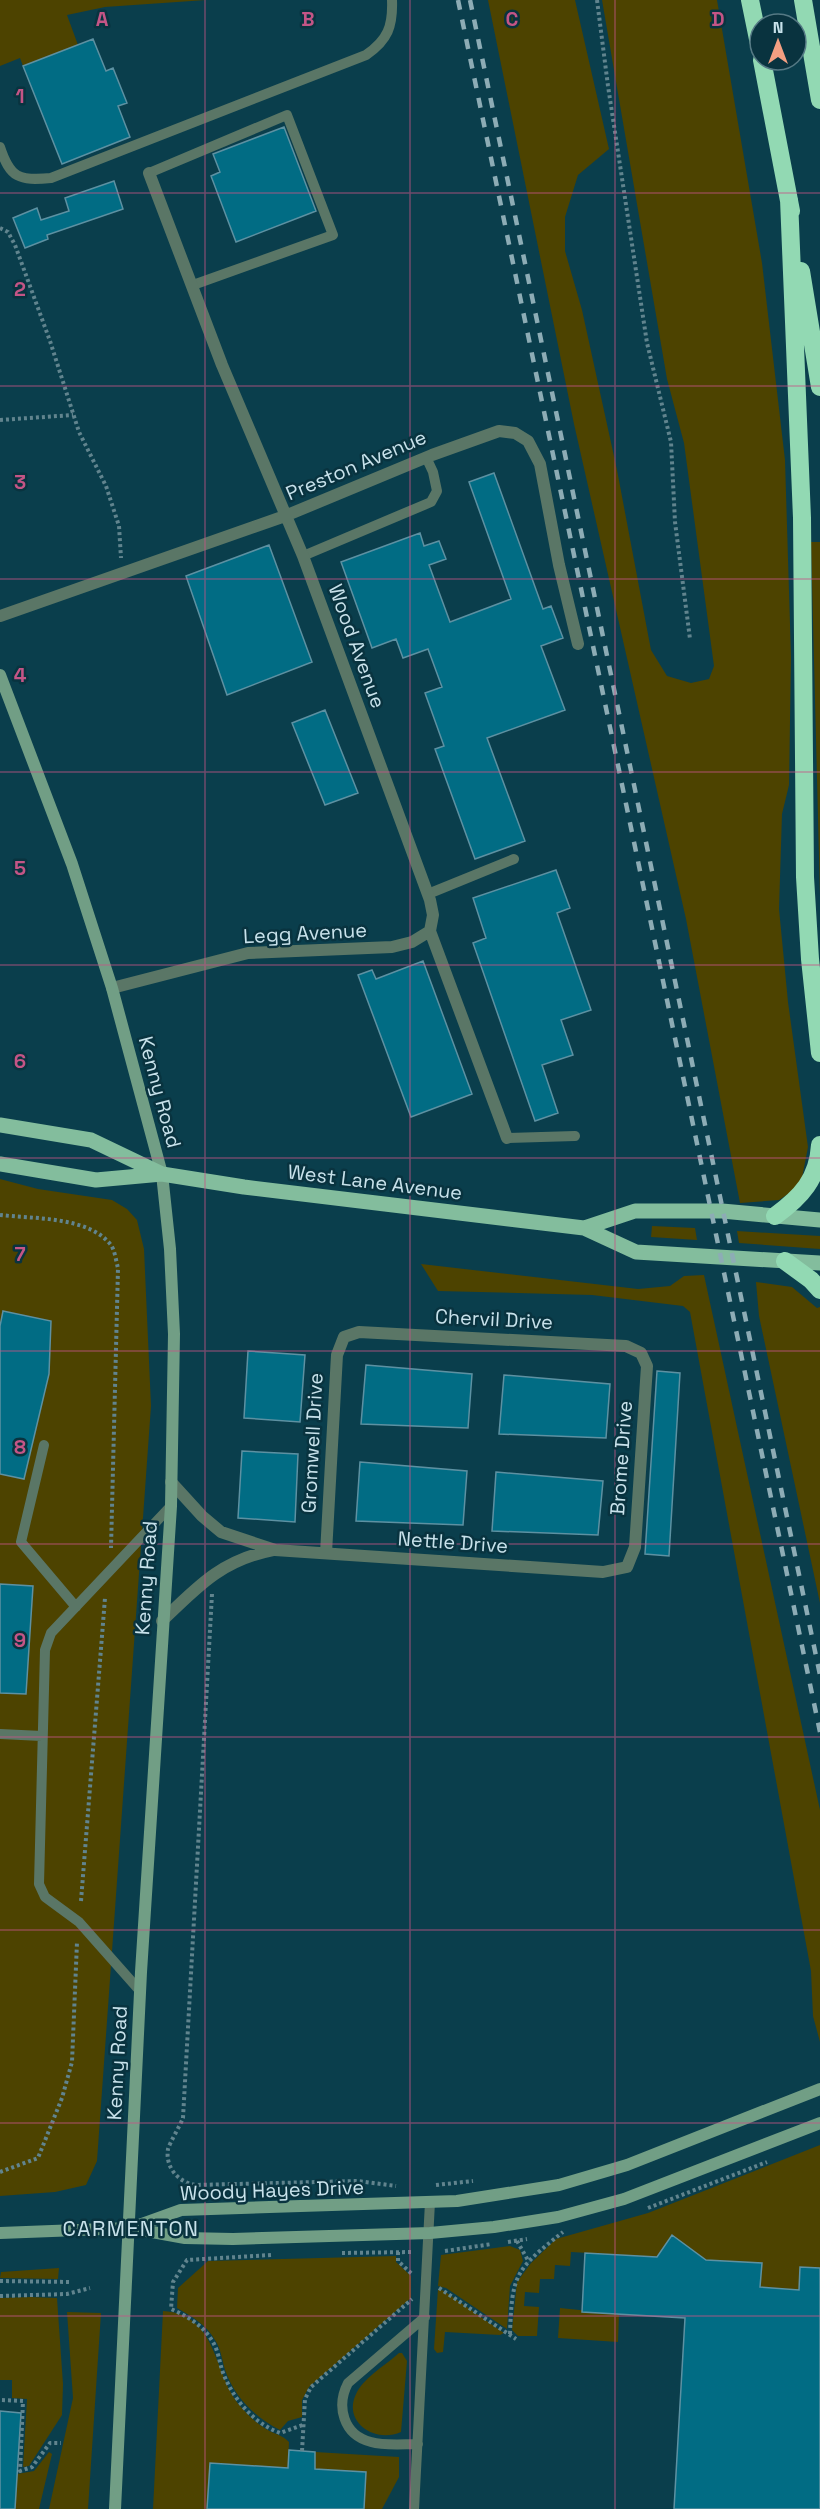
<svg xmlns="http://www.w3.org/2000/svg" width="820" height="2509" viewBox="0 0 820 2509" font-family="'Space Grotesk',sans-serif">
  <style>
    .built { fill: #0a3e4c; fill-rule: evenodd }
    .green { fill: #4d4300 }
    .building { fill: #016c84; stroke: #5d91a2; stroke-width: 1.5 }
    .lines { fill: none; stroke-linecap: round; stroke-linejoin: round }
    .path { stroke: #61848e; stroke-width: 4; stroke-dasharray: 3 3; stroke-linecap: butt }
    .lane { stroke: #5a7666; stroke-width: 10 }
    .street { stroke: #5a7666; stroke-width: 12 }
    .secondary { stroke: #719e85; stroke-width: 12 }
    .primary { stroke: #83bd9d; stroke-width: 15 }
    .highway { stroke: #92d9b3; stroke-width: 18 }
    .rail { stroke: #8dacb5; stroke-width: 4.5; stroke-dasharray: 10 10; stroke-linecap: butt }
    .grid { fill: none; stroke: #c45586; stroke-width: 1.5; stroke-opacity: 0.55 }
    .labels { text-anchor: middle; dominant-baseline: central; stroke-width: 5; stroke-linejoin: round; paint-order: stroke }
    .street-label { font-size: 20px; fill: #c8e2eb; stroke: #09333f }
    .neighbourhood-label { font-size: 21px; letter-spacing: 1.5px; fill: #c8e2eb; stroke: #09333f }
    .grid-label { font-size: 20px; text-anchor: middle; font-weight: bold; fill: #c45586; stroke: #09333f; stroke-width: 5; stroke-linejoin: round; paint-order: stroke }
  </style>
  <rect width="100%" height="100%" fill="#09333f"/>
  <path class="built" d="M0,0H820V2509H0ZM760,24H796V60H760Z"/>
  <path class="green" d="M0,0H206L105,7L67,15L78,45L23,66L20,58L0,66Z
    M488,0H575L609,149L578,175L565,217V251L582,310L617,470L651,650L667,676L691,683L709,679L714,666L684,443L667,379L602,0H717L762,263L785,460L791,657L789,785L782,814L779,909L788,1002L808,1147L802,1178L794,1190L779,1200L740,1203L686,919L574,424Z
    M811,542H820V896Z
    M0,1179L38,1189L112,1200L127,1209L137,1220L144,1249L151,1406L97,2161L86,2185L55,2192L0,2196Z
    M652,1226L695,1228L697,1240L651,1237Z
    M737,1231L820,1236V1249L739,1243Z
    M421,1264L638,1289L670,1286L684,1276L704,1275L820,1810V2042L813,2016L811,1971L690,1312L683,1306L592,1295L438,1291Z
    M756,1282L792,1287L817,1308L820,1307V1603L759,1316Z
    M820,2145V2268L800,2267L799,2290L760,2287L762,2263L706,2260L672,2236L657,2257L571,2252L570,2266L555,2265L554,2279H540L539,2293L525,2292L524,2306L539,2307L537,2336H518L512,2330L517,2282L531,2263L556,2239L648,2213Z
    M510,2246L520,2250L523,2261L510,2286L507,2329L446,2288L438,2286L441,2255Z
    M396,2256V2262L411,2276V2298L309,2387L302,2400V2417L288,2421L280,2430C255,2417 235,2398 225,2370C222,2360 221,2349 215,2340C206,2324 192,2317 177,2308L178,2288L208,2261Z
    M59,2268L58,2279L0,2278L1,2272Z
    M438,2289L444,2291L504,2333L500,2335L445,2332L443,2352L437,2353L434,2349Z
    M30,2297L57,2298L63,2384L62,2415L29,2466L23,2467L27,2399L12,2398V2380H0V2298Z
    M560,2308L619,2314L618,2342L558,2338Z
    M163,2311C219,2314 213,2376 241,2407C248,2415 256,2423 266,2429C274,2434 283,2435 289,2442L288,2468L210,2463L207,2509H153Z
    M67,2312L101,2313L88,2509H49L73,2398Z
    M399,2353H402L407,2361L401,2432C374,2444 341,2421 357,2392C365,2377 387,2364 399,2353Z
    M49,2452L52,2454L39,2509H15L17,2474L34,2471Z
    M315,2452L399,2457V2477L382,2509H364L315,2469Z"/>
  <path class="building" d="M93,39L106,71L113,68L127,103L118,106L130,137L62,164L23,66Z
    M284,127L316,211L236,242L211,176L220,172L213,154Z
    M114,181L123,209L47,235L48,239L25,248L13,218L37,208L41,220L69,211L65,198Z
    M494,473L543,609L551,606L563,638L541,646L565,710L487,738L525,841L475,859L435,749L444,746L425,693L442,687L428,649L403,658L396,639L372,648L341,562L420,533L424,546L439,541L446,559L429,565L450,622L511,599L469,482Z
    M269,545L312,662L227,695L186,576Z
    M325,710L358,793L325,805L292,723Z
    M556,870L570,908L557,913L591,1010L561,1020L573,1055L542,1065L558,1113L535,1121L473,943L486,938L473,898Z
    M423,961L472,1094L411,1117L358,975L372,970L376,979Z
    M3,1311L51,1321L49,1374L24,1479L0,1474V1326Z
    M248,1351L305,1355L300,1422L244,1418Z
    M366,1365L472,1374L468,1428L361,1424Z
    M657,1371L680,1373L669,1556L645,1554Z
    M504,1375L610,1384L606,1438L499,1434Z
    M242,1451L298,1454L295,1522L238,1518Z
    M360,1462L467,1471L463,1525L356,1521Z
    M496,1472L603,1481L598,1535L492,1531Z
    M0,1584L33,1586L26,1694L0,1693Z
    M672,2235L706,2260L762,2263L760,2287L799,2290L800,2267L820,2268V2509H674L685,2318L582,2312L585,2253L657,2257Z
    M0,2411L21,2413L15,2509H0Z
    M289,2450L315,2452V2469L366,2472L364,2509H207L210,2463L288,2468Z"/>
  <g class="lines">
    <path class="path" d="M597,0L608,86L647,343L671,442L675,522L690,639
      M0,228L8,232L15,245L50,341L79,432L106,486L119,526L121,558
      M0,420L73,415
      M0,1215C34,1219 88,1216 111,1245C115,1251 116,1261 118,1268L111,1548
      M212,1594L183,2118C180,2126 170,2142 168,2149C165,2167 178,2182 195,2185L358,2181L396,2186
      M81,1901L105,1598
      M0,2172L38,2158L62,2098L72,2062L77,1942
      M436,2185L473,2181
      M648,2208L767,2162
      M517,2241L529,2262
      M508,2242L527,2239
      M445,2251L492,2244
      M398,2252V2261L413,2275
      M342,2253L413,2252
      M271,2255L187,2260L173,2282L171,2309C187,2316 202,2325 211,2339C218,2349 219,2360 222,2370C232,2398 253,2423 280,2433L303,2425
      M0,2281L71,2282
      M439,2288L516,2339
      M0,2296L67,2294L90,2288
      M510,2334C512,2274 515,2270 563,2232
      M2,2400L23,2401L20,2471L32,2467L50,2443H61
      M302,2451L305,2399L311,2387L412,2299"/>
    <path class="lane" d="M0,147C10,178 19,181 51,178L366,55C388,40 393,26 392,0
      M149,173L287,115L333,235L193,285
      M303,556L431,502L437,491L433,472L426,457
      M428,894L514,859
      M507,1138L575,1136
      M44,1445L21,1542L76,1607
      M0,1734L42,1736
      M140,1991L79,1922L45,1897L39,1884L45,1650L51,1633L171,1506
      M418,2444C403,2444 385,2446 371,2442C343,2435 336,2406 348,2383L425,2317
      M414,2509L430,2202"/>
    <path class="street" d="M149,173L222,365L303,556L430,900L433,915L430,931L507,1138
      M0,616L285,516L432,455L499,431L515,433L528,441L540,464L559,565L578,644
      M112,988L248,953L392,947L412,942L430,931
      M171,1482L202,1516L221,1532L275,1550L603,1572L627,1567L635,1547L647,1366L641,1353L626,1346L359,1332L344,1337L337,1355L326,1553
      M162,1621C198,1586 222,1560 273,1550"/>
    <path class="secondary" d="M0,675L72,864L112,988L162,1174L170,1249L174,1334L171,1506L141,1972L115,2509
      M131,2228L181,2210L457,2201L559,2185L627,2165L820,2089
      M0,2233L130,2228L185,2238L233,2239L430,2233L494,2227L558,2217L624,2199L820,2123"/>
    <path class="primary" d="M0,1125L91,1140L162,1174
      M0,1164L96,1180L162,1174L244,1187L584,1228L636,1252L820,1263
      M584,1228L635,1211H722L820,1220"/>
    <path class="highway" d="M750,0L760,49
      M803,0L820,100
      M762,60L791,211
      M789,199L802,518L805,877L810,959L820,1053
      M801,271L820,387
      M775,1216C801,1197 818,1179 820,1145
      M785,1261L811,1280L820,1290"/>
    <path class="rail" d="M458,0L820,1732
      M470,0L820,1675"/>
  </g>
  <path class="grid" d="M205,0V2509M410,0V2509M615,0V2509M0,193H820M0,386H820M0,579H820M0,772H820M0,965H820M0,1158H820M0,1351H820M0,1544H820M0,1737H820M0,1930H820M0,2123H820M0,2316H820"/>
  <g class="labels">
    <g class="street-label">
      <text transform="translate(356 465) rotate(-23)">Preston Avenue</text>
      <text transform="translate(357 646) rotate(70)">Wood Avenue</text>
      <text transform="translate(305 933) rotate(-3)">Legg Avenue</text>
      <text transform="translate(160 1092) rotate(75)">Kenny Road</text>
      <text transform="translate(375 1182) rotate(7)">West Lane Avenue</text>
      <text transform="translate(494 1319) rotate(3)">Chervil Drive</text>
      <text transform="translate(312 1443) rotate(-87)">Gromwell Drive</text>
      <text transform="translate(621 1458) rotate(-86)">Brome Drive</text>
      <text transform="translate(453 1542) rotate(4)">Nettle Drive</text>
      <text transform="translate(146 1578) rotate(-86)">Kenny Road</text>
      <text transform="translate(117 2063) rotate(-87)">Kenny Road</text>
      <text transform="translate(272 2190) rotate(-2)">Woody Hayes Drive</text>
    </g>
    <g class="neighbourhood-label">
      <text x="131" y="2228">CARMENTON</text>
    </g>
  </g>
  <g class="grid-label">
    <text x="102" y="26">A</text>
    <text x="308" y="26">B</text>
    <text x="512" y="26">C</text>
    <text x="718" y="26">D</text>
    <text x="20" y="103">1</text>
    <text x="20" y="296">2</text>
    <text x="20" y="489">3</text>
    <text x="20" y="682">4</text>
    <text x="20" y="875">5</text>
    <text x="20" y="1068">6</text>
    <text x="20" y="1261">7</text>
    <text x="20" y="1454">8</text>
    <text x="20" y="1647">9</text>
  </g>
  <g transform="translate(778 42)"><circle r="28" fill="#09333f" stroke="#557984" stroke-width="1.5"/>
  <path d="M0-4.5L10 22L0 15L-10 22Z" fill="#f39f82"/>
  <text y="-9" font-size="16" font-weight="bold" text-anchor="middle" fill="#c8e2eb">N</text>
  </g>
</svg>
